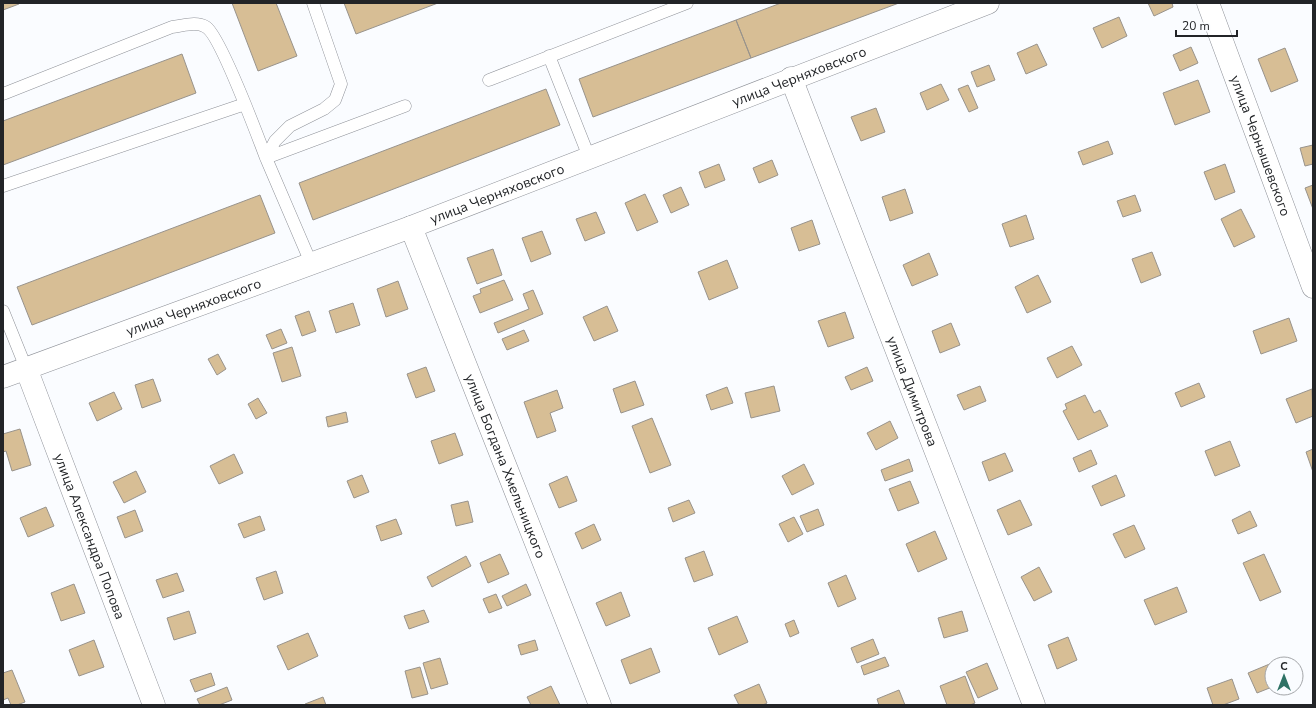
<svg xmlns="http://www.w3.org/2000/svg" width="1316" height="708" viewBox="0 0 1316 708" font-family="'Nunito Sans',sans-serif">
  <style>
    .building { fill: #d7be95; stroke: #98938c }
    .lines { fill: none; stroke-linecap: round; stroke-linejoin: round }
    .service-casing { stroke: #8f9299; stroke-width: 13 }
    .minor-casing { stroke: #8f9299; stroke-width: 23 }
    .tertiary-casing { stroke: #8f9299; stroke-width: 23 }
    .service { stroke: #fff; stroke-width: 12 }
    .minor { stroke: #fff; stroke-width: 22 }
    .tertiary { stroke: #fff; stroke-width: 22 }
    .labels { text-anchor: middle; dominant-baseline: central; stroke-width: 4; stroke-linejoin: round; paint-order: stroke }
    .street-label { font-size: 14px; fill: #222427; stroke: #fafcff }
  </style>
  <rect width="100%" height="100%" fill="#fafcff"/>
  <path class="building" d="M3,3H18L19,4L3,10Z
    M232,3H276L297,56L258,71Z
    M344,3H438L356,34Z
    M781,3H899L751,58L736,20Z
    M1148,3H1172L1173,7L1154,16Z
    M1119,17L1127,36L1102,48L1093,28Z
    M736,20L751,58L593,117L579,79Z
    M1037,44L1047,65L1026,74L1017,53Z
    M1191,47L1198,63L1180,71L1173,55Z
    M1285,48L1298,81L1271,92L1258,59Z
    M182,54L196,93L3,165V121Z
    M989,65L995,80L977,87L971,72Z
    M1198,80L1210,112L1175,125L1163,93Z
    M941,84L949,100L927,110L920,93Z
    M968,85L978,108L969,112L958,89Z
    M546,89L560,125L313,220L299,183Z
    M876,108L885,132L861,141L851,117Z
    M1108,141L1113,154L1083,165L1078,152Z
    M1313,145V164L1305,166L1300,148Z
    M772,160L778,175L759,183L753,168Z
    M719,164L725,180L705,188L699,172Z
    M1225,164L1235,192L1215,200L1204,172Z
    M1313,185V209L1305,188Z
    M681,187L689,205L671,213L663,195Z
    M905,189L913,213L890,221L882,197Z
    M645,194L658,222L637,231L625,203Z
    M260,195L275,233L32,325L17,287Z
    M1135,195L1141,211L1123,217L1117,201Z
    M1241,209L1255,237L1234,247L1221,219Z
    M596,212L605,233L585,241L576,219Z
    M1026,215L1034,239L1010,247L1002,224Z
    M812,220L820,244L799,251L791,228Z
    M542,231L551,254L531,262L522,238Z
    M493,249L502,275L477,284L467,258Z
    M1152,252L1161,275L1141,283L1132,259Z
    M929,253L938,275L912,286L903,265Z
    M727,260L738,288L709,300L698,272Z
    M1038,275L1051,302L1027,313L1015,287Z
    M504,280L513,300L480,313L473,296L481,293L480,289Z
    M398,281L408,309L386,317L377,289Z
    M533,290L543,314L498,333L494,323L529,309L523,294Z
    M353,303L360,325L336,333L329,311Z
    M607,306L618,331L594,341L583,317Z
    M309,311L316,331L302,336L295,316Z
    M845,312L854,338L828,347L818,321Z
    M1289,318L1297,341L1261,354L1253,331Z
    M951,323L960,345L940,353L932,331Z
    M281,329L287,343L272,349L266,335Z
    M524,330L529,341L507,350L502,339Z
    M1072,346L1082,365L1057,378L1047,358Z
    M292,347L301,376L282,382L273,353Z
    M218,354L226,369L217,375L208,359Z
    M426,367L435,391L416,398L407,374Z
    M867,367L873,381L851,390L845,377Z
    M153,379L161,401L142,408L135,385Z
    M635,381L644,405L621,413L613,389Z
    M1199,383L1205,397L1181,407L1175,393Z
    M774,386L780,411L751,418L745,393Z
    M980,386L986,401L964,410L957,395Z
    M727,387L733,403L711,410L706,395Z
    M1312,389L1313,416L1296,423L1286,399Z
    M557,390L563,408L550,413L556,431L537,438L524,402Z
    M114,392L122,409L97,421L89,403Z
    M1085,395L1094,413L1100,410L1108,426L1078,440L1063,411L1067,409L1065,404Z
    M258,398L267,413L256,419L248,404Z
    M346,412L348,422L328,427L326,417Z
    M652,418L671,465L650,473L632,426Z
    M890,421L898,438L876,450L867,433Z
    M20,429L31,465L12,471L6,451L3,452V434Z
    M455,433L463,455L439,464L431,441Z
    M1230,441L1240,466L1215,476L1205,451Z
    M1313,449V472L1306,452Z
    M1091,450L1097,464L1079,472L1073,458Z
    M1005,453L1013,471L989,481L982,462Z
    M234,454L243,473L219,484L210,466Z
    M909,459L913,471L885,481L881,470Z
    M804,464L814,484L792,495L782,476Z
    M136,471L146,492L124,503L113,482Z
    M362,475L369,492L354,498L347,481Z
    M1116,475L1125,496L1101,506L1092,486Z
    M567,476L577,501L559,508L549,484Z
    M910,481L919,503L898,511L889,489Z
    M689,500L695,513L673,522L668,508Z
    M1020,500L1032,525L1008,535L997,510Z
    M468,501L473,522L456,526L451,505Z
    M46,507L54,526L28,537L20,518Z
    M818,509L824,525L807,532L800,516Z
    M135,510L143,531L125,538L117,517Z
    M1250,511L1257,526L1238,534L1232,520Z
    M260,516L265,530L244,538L238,524Z
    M794,517L803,534L788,542L779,524Z
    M396,519L402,534L381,541L376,526Z
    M594,524L601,540L582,549L575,533Z
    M1134,525L1145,549L1125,558L1113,534Z
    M935,531L947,559L918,572L906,544Z
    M704,551L713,575L694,582L685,558Z
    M500,554L509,574L488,583L480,563Z
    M1264,554L1281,592L1260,601L1243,563Z
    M466,556L471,566L432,587L427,577Z
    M1039,567L1052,592L1034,601L1021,577Z
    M276,571L283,593L264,600L256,578Z
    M177,573L184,591L163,598L156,580Z
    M846,575L856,599L838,607L828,583Z
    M74,584L85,613L61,621L51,593Z
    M526,584L531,595L507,606L502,596Z
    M1177,587L1187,612L1155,625L1144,600Z
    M621,592L630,616L606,626L596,603Z
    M496,594L502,608L489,613L483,599Z
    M424,610L429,622L409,629L404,616Z
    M189,611L196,633L174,640L167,618Z
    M962,611L968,631L944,638L938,618Z
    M737,616L748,642L719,655L708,628Z
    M794,620L799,633L790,637L785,624Z
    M308,633L318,656L288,670L277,646Z
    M1068,637L1077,660L1057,669L1048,645Z
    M873,639L879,654L857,663L851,648Z
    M94,640L104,667L79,676L69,650Z
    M535,640L538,650L521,655L518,645Z
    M651,648L660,672L630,684L621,660Z
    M885,657L889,666L864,675L861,666Z
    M440,658L448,684L431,689L423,663Z
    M987,663L998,689L978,698L966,672Z
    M1272,663V687L1257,693L1248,673Z
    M420,667L428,694L412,698L405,671Z
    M12,670L25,702L17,705H11L8,698L3,700V673Z
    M211,673L215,685L195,692L190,680Z
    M965,676L975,703L970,705H947L940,686Z
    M1232,679L1239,699L1223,705H1213L1207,688Z
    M759,684L767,703L763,705H739L734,695Z
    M551,686L560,705H531L527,697Z
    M227,687L232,700L219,705H200L197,699Z
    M899,690L905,705H879L877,699Z
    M323,697L326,705H305V704Z"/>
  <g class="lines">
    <g class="service-casing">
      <path id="service" d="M549,56L589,157
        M489,80L687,3
        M3,94L172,27C183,26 196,21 206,27C220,35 258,137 266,158L405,106
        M3,186L245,104
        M311,263L266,158L275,141L290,126L324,109L335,100L341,84L313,3
        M3,311L26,368"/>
    </g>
    <g class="minor-casing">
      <g id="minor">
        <path id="s1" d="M1208,3L1313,287"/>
        <path id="s2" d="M791,78L1034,705"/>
        <path id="s3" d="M411,227L600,705"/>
        <path id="s4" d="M26,368L154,705"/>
      </g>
    </g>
    <g class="tertiary-casing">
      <g id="tertiary">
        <path id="s5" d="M3,377L411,227L988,3"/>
      </g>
    </g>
    <use href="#service" class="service"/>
    <use href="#minor" class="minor"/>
    <use href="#tertiary" class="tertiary"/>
  </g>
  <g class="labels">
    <g class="street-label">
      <text stroke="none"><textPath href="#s5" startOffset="851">улица Черняховского</textPath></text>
      <text stroke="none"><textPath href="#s1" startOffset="152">улица Чернышевского</textPath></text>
      <text stroke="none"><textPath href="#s5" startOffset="527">улица Черняховского</textPath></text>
      <text stroke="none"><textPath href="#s5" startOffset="203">улица Черняховского</textPath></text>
      <text stroke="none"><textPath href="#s2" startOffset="336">улица Димитрова</textPath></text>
      <text stroke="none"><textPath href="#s3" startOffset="257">улица Богдана Хмельницкого</textPath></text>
      <text stroke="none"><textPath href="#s4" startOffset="180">улица Александра Попова</textPath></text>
    </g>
  </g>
  <rect width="1316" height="708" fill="none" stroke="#222427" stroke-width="8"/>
  <g transform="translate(1284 676)"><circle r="19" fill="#fafcff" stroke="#a4a6a9"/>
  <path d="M0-3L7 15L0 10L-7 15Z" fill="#2e7265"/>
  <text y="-6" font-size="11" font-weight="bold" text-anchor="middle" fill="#222427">С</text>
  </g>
  <path d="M1176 30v6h61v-6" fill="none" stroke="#222427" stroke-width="2"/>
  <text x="1182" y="30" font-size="12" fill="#222427" stroke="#fafcff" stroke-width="3" paint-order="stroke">20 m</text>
</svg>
